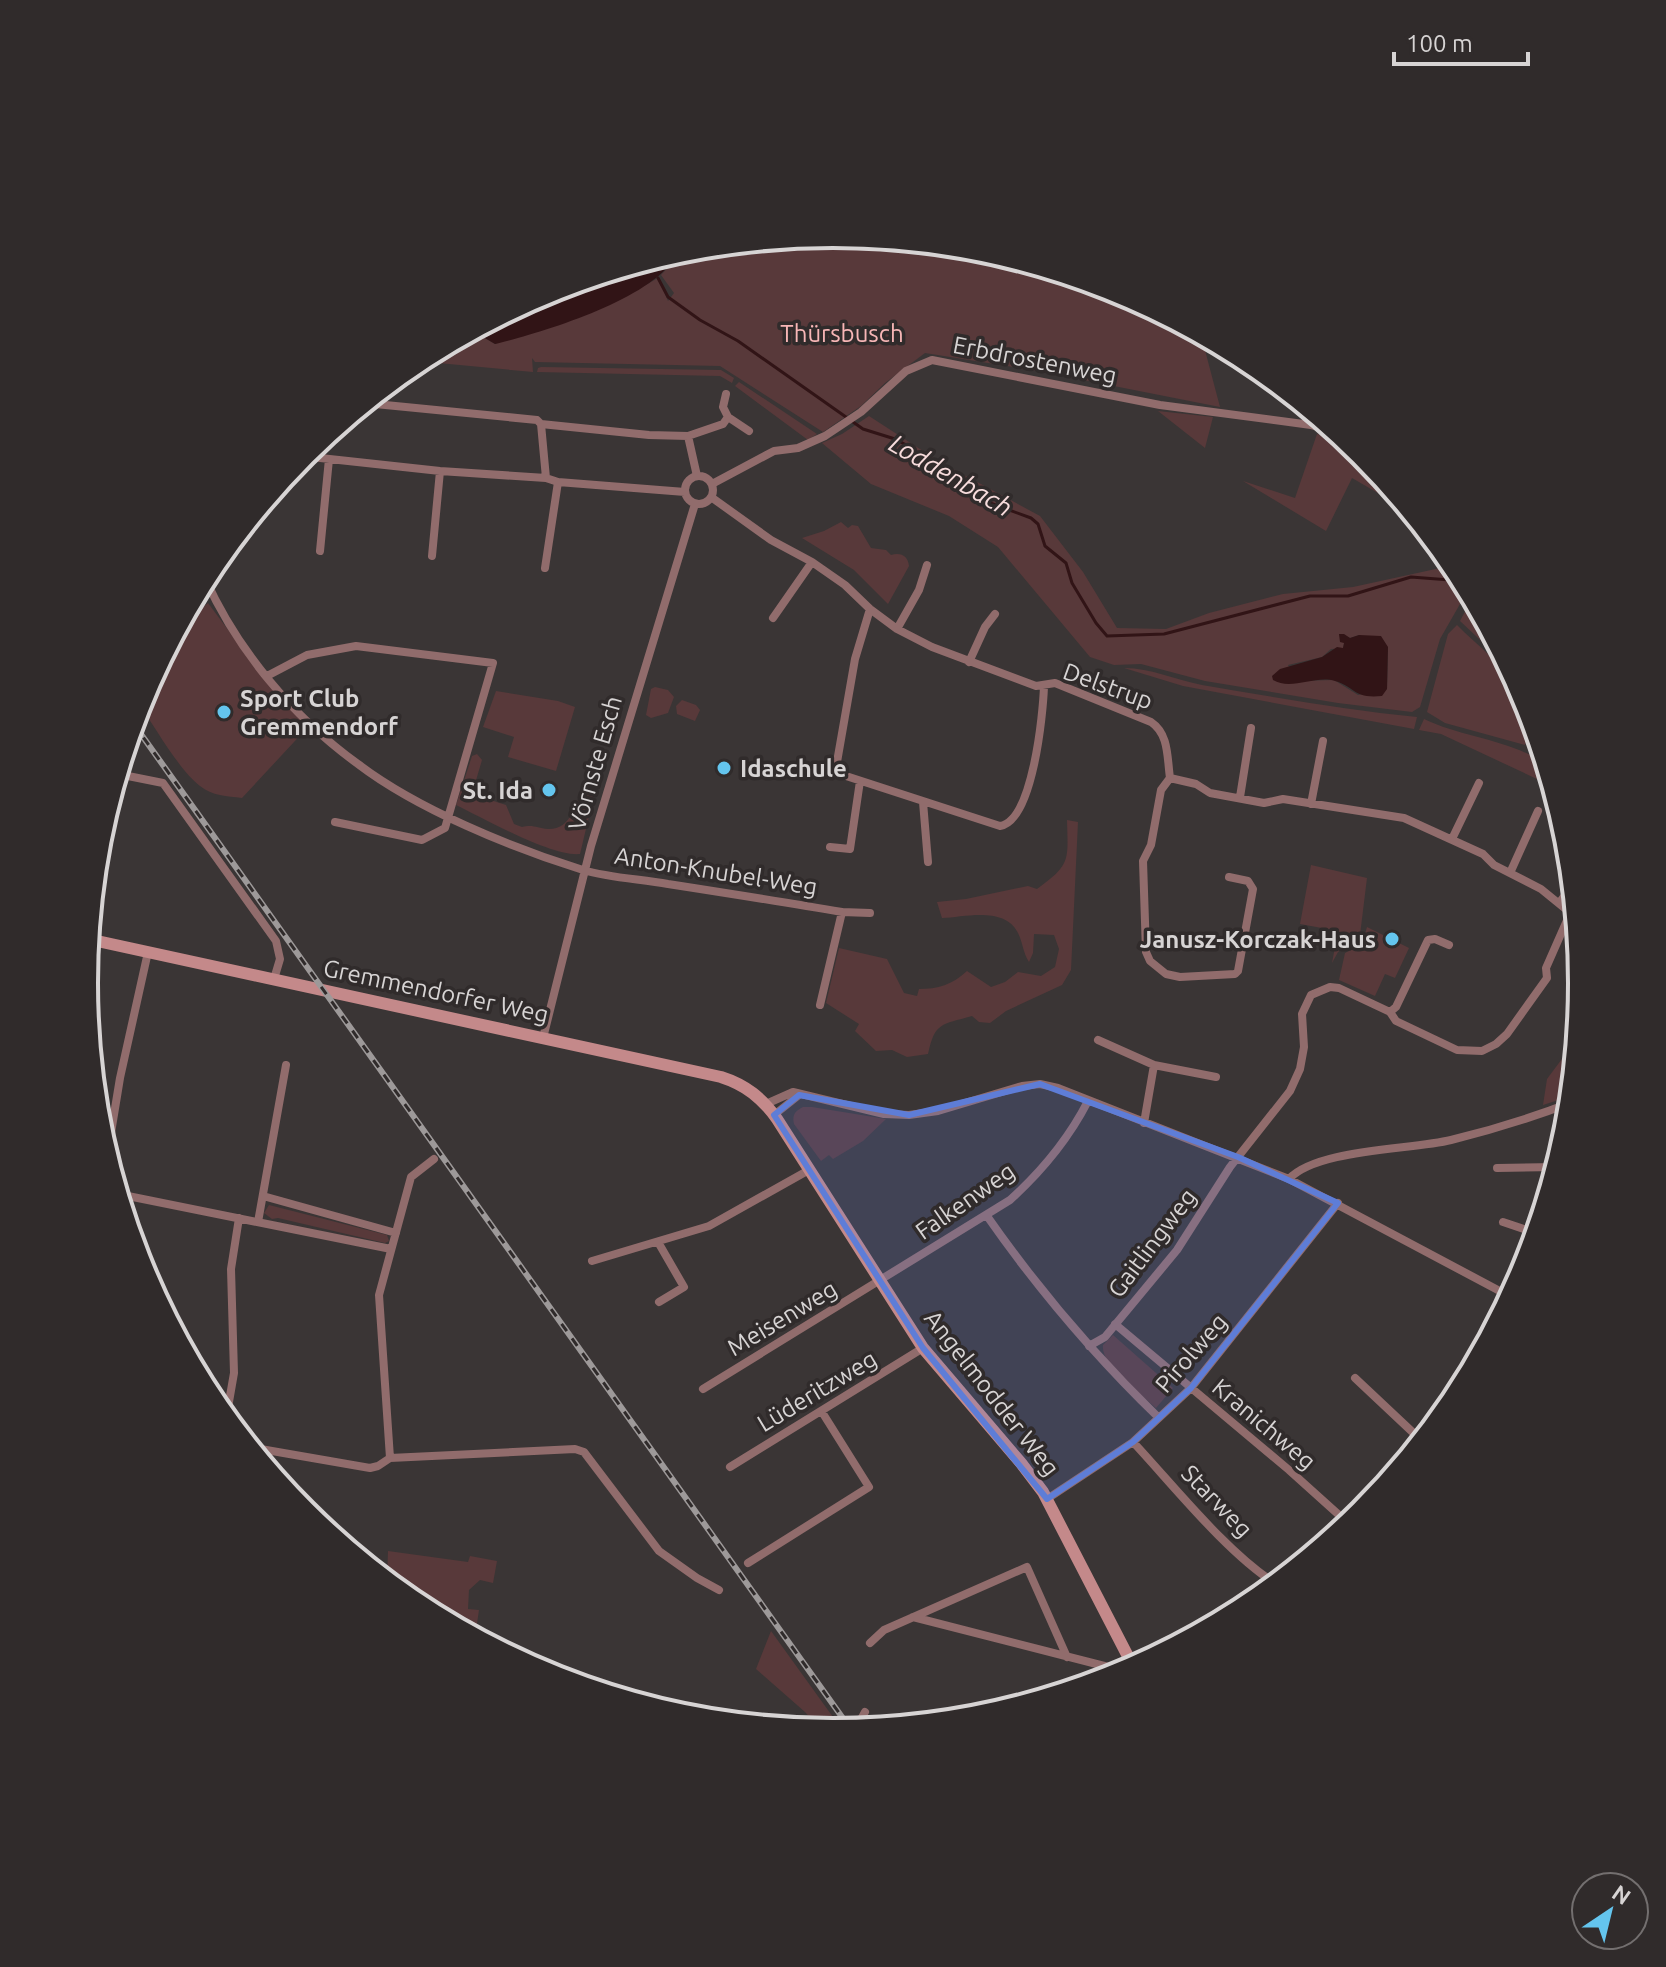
<svg xmlns="http://www.w3.org/2000/svg" width="1666" height="1967" viewBox="0 0 1666 1967" font-family="Ubuntu,sans-serif">
  <style>
    .green { fill: #58393a; fill-rule: evenodd }
    .water { fill: #311416 }
    .lines { fill: none; stroke-linecap: round; stroke-linejoin: round }
    .stream { stroke: #311416; stroke-width: 3 }
    .street { stroke: #916c6c; stroke-width: 8 }
    .secondary { stroke: #c4898a; stroke-width: 12 }
    .rail-casing { stroke: #9d9999; stroke-width: 6 }
    .rail { stroke: #302b2b; stroke-width: 3; stroke-dasharray: 9; stroke-linecap: butt }
    .marked { fill: #5e7dd7; fill-opacity: 0.2; stroke: #5e7dd7; stroke-width: 6; stroke-linejoin: round }
    .poi-dot { fill: #64c5ee; stroke: #302b2b; stroke-width: 3 }
    .labels { text-anchor: middle; dominant-baseline: central; stroke-width: 7; stroke-linejoin: round; paint-order: stroke }
    .park-label { font-size: 24px; fill: #f7b6b6; stroke: #302b2b }
    .street-label { font-size: 24px; fill: #d7d4d4; stroke: #302b2b }
    .poi-label { font-size: 24px; font-weight: bold; fill: #d7d4d4; stroke: #302b2b; text-anchor: start }
    .water-label { font-size: 26px; font-style: italic; fill: #f7dcdc; stroke: #302b2b }
    .rim { fill: none; stroke: #d7d4d4; stroke-width: 4 }
  </style>
  <rect width="100%" height="100%" fill="#3a3535"/>
  <path class="green" d="M833,235L980,249L1120,292L1201,335L1220,407L1038,371L925,353L885,383L861,406L823,432L720,366L535,362L532,358L533,372L417,361L473,331L495,344L621,299L658,278L668,301L674,293L661,275L674,261L678,252Z
    M541,367L721,370L734,378L732,383L720,376L537,372L538,368Z
    M739,382L817,434L808,440L735,386Z
    M1158,411L1213,417L1205,448Z
    M869,416L940,462L1040,516L1083,572L1117,628L1166,629L1209,613L1283,594L1353,587L1454,565L1468,590L1440,639L1420,707L1412,712L1338,703L1205,681L1141,664L1114,665L1090,657L998,547L949,516L871,484L822,443L842,434ZM1359,635L1388,647L1387,689L1358,695L1334,680L1296,681L1288,665L1322,657L1331,649L1343,648L1346,636L1350,638Z
    M1317,434L1348,442L1363,454L1409,511L1352,478L1326,531L1243,481L1295,498Z
    M841,522L848,528L852,525L858,526L871,548L886,550L891,555C901,552 908,556 909,566L888,604L854,570L802,538L824,531Z
    M1472,598L1510,668L1460,621Z
    M208,603L264,678L307,728L242,798C227,796 212,796 200,786C179,770 155,727 139,704L178,627Z
    M1457,625C1479,648 1539,691 1532,727C1531,733 1527,739 1525,745L1445,723L1427,712L1448,634Z
    M1124,668C1151,668 1176,680 1202,685C1274,697 1345,710 1417,717L1414,729L1183,686Z
    M655,687L668,690L674,697L668,713L651,718L646,715L651,689Z
    M496,691L558,701L575,707L556,771L508,757L514,737L483,727Z
    M682,700L696,705L700,710L695,721L677,714L676,706Z
    M1424,719C1463,738 1510,739 1545,764L1552,786L1441,734L1419,730Z
    M477,754L482,760L472,794L506,805L514,824L522,827C533,824 537,828 548,829C570,830 575,806 582,790L595,791L580,854C552,857 485,819 456,805L472,756Z
    M1067,820L1078,822L1071,970L1062,985L1006,1011L990,1023L979,1022L972,1016C941,1025 935,1022 928,1054L907,1057L892,1050L876,1051L855,1031L859,1024L826,1003L839,948L887,959L904,993L917,996L919,989C938,989 952,985 967,971L991,987L1005,982L1018,972L1041,976L1055,967L1059,949L1054,935L1034,934L1033,953L1029,962C1023,953 1023,943 1018,933C1005,906 965,917 942,918L937,902L966,899L1028,886L1037,889C1071,864 1068,861 1067,820Z
    M1311,865L1367,878L1360,935L1338,952L1332,963L1338,931L1300,924Z
    M1367,927L1409,948L1395,978L1385,974L1375,996L1339,980L1345,953L1362,944Z
    M1576,1040L1571,1096L1543,1105L1547,1079Z
    M803,1107H812L886,1119L863,1141L833,1159L829,1155L821,1161L794,1124C792,1115 795,1111 803,1107Z
    M269,1205L387,1235L389,1241L385,1243L278,1218L272,1219L264,1213Z
    M1113,1335L1173,1388L1156,1408C1142,1395 1100,1365 1103,1345Z
    M388,1551L468,1562L470,1556L497,1561L493,1583L480,1580L469,1590L468,1609L479,1610L475,1637L417,1606L387,1582Z
    M771,1631L843,1731H822L805,1712L756,1669Z"/>
  <path class="water" d="M678,252C658,298 541,333 495,344L473,331L547,291Z
    M1339,634H1344L1350,638L1359,635L1381,636L1388,647L1387,689L1382,696C1353,699 1356,687 1335,681C1315,675 1291,691 1273,680L1272,676L1280,669L1322,657L1337,647L1343,648L1344,643L1340,642Z"/>
  <g class="lines">
    <path class="stream" d="M658,278L668,297L700,320L738,341L863,429L895,439L910,447L938,474L990,503L1031,518L1038,524L1045,546L1066,563L1072,583L1096,623L1107,636L1164,634L1310,596H1348L1411,577L1463,581"/>
    <path class="street" d="M365,403L537,420L541,424L546,478
      M728,417L749,431
      M541,424L649,435L688,436L697,476
      M688,436L723,424L728,417L723,407L726,394
      M302,456L440,471L546,478L558,482L685,492
      M313,457L314,445
      M685 490a14 14 0 1 1 28 0a14 14 0 1 1-28 0Z
      M712,484L774,451L798,448L825,436L861,412L906,371L932,360L1160,405L1311,425L1337,433
      M711,497L771,540L812,562L845,585L870,609L897,629L932,647L1036,686L1055,683L1151,722C1169,734 1167,757 1170,778L1196,784L1210,793L1264,803L1283,799L1404,818L1483,854L1494,865L1541,889L1568,911V918L1546,968L1547,978L1507,1034L1496,1044L1482,1051L1457,1050L1396,1021L1390,1012L1339,988L1330,987L1311,995L1302,1014L1304,1047L1300,1069L1290,1091L1230,1167L1177,1250L1105,1337L1089,1346
      M320,551L329,459
      M432,556L440,471
      M545,568L558,482
      M205,578C237,650 294,718 358,764C417,809 512,848 583,870C610,878 640,879 668,884C726,893 784,902 842,912L870,913
      M870,609L855,659L837,762L839,770L846,776L1000,826C1033,821 1043,714 1044,686
      M773,618L812,562
      M897,629L919,590L927,565
      M969,662L985,627L995,614
      M267,676L307,655L356,646L493,663L445,828L422,840L335,822
      M118,774L163,783L276,941L280,959L274,979
      M1170,778L1161,790L1151,845L1143,861L1146,952L1150,961L1166,974L1180,977L1235,974L1238,971L1253,889L1248,881L1229,877
      M1240,797L1251,728
      M923,802L928,862
      M1311,804L1323,741
      M1452,839L1479,783
      M830,847L850,849L860,781
      M1510,873L1538,811
      M1560,902L1572,886
      M820,1005L842,912
      M1390,1012L1396,1007L1428,940L1435,939L1449,945
      M543,1038L591,846L695,504
      M1098,1040L1154,1065L1216,1077
      M766,1104L793,1092L884,1114L909,1115L938,1111L1022,1086L1040,1084L1058,1088L1289,1179L1511,1297
      M774,1115L799,1095
      M1144,1123L1154,1065
      M107,1157L120,1078L148,952
      M1497,1168L1556,1167
      M1289,1179C1317,1149 1410,1150 1451,1140C1492,1130 1531,1118 1570,1103
      M118,1194L391,1249
      M263,1196L396,1233
      M987,1216C1038,1289 1095,1356 1159,1418
      M258,1222L286,1065
      M1503,1222L1536,1233
      M658,1242L684,1287L659,1302
      M592,1261L709,1226L809,1170
      M1115,1324L1289,1470L1349,1524
      M1355,1378L1422,1441
      M703,1389L1010,1200C1042,1171 1068,1140 1088,1101
      M226,1419L234,1373L231,1269L239,1218
      M1133,1442C1174,1486 1227,1553 1276,1584
      M249,1447L370,1468L378,1466L390,1458L575,1449L584,1452L659,1551L697,1578L719,1590
      M390,1458L379,1295L411,1177L434,1159
      M730,1467L923,1348
      M1047,1499L1133,1442L1191,1388L1338,1203
      M748,1563L869,1487L822,1412
      M913,1617L1124,1671L1133,1668
      M870,1643L884,1630L1027,1567L1067,1657
      M864,1729L859,1723L865,1712"/>
    <path class="secondary" d="M88,939L721,1077C746,1085 762,1098 777,1119L923,1348L1021,1463L1043,1492L1134,1668"/>
    <g class="rail-casing">
      <path id="rail" d="M133,723L852,1731"/>
    </g>
    <use href="#rail" class="rail"/>
  </g>
  <path class="marked" d="M1040,1084L1238,1157L1338,1203L1191,1388L1133,1442L1047,1499L923,1348L774,1115L799,1095L909,1115Z"/>
  <g class="poi-dot">
    <circle cx="224" cy="712" r="8"/>
    <circle cx="724" cy="768" r="8"/>
    <circle cx="549" cy="790" r="8"/>
    <circle cx="1392" cy="939" r="8"/>
  </g>
  <g class="labels">
    <g class="park-label">
      <text x="842" y="333">Thürsbusch</text>
    </g>
    <g class="street-label">
      <text transform="translate(1035 360) rotate(11)">Erbdrostenweg</text>
      <text transform="translate(1108 686) rotate(20)">Delstrup</text>
      <text transform="translate(595 763) rotate(-74)">Vörnste Esch</text>
      <text transform="translate(716 871) rotate(9)">Anton-Knubel-Weg</text>
      <text transform="translate(436 991) rotate(12)">Gremmendorfer Weg</text>
      <text transform="translate(965 1201) rotate(-35)">Falkenweg</text>
      <text transform="translate(1152 1243) rotate(-53)">Gaitlingweg</text>
      <text transform="translate(782 1318) rotate(-31)">Meisenweg</text>
      <text transform="translate(1191 1353) rotate(-49)">Pirolweg</text>
      <text transform="translate(817 1391) rotate(-31)">Lüderitzweg</text>
      <text transform="translate(992 1393) rotate(52)">Angelmodder Weg</text>
      <text transform="translate(1264 1424) rotate(40)">Kranichweg</text>
      <text transform="translate(1217 1501) rotate(46)">Starweg</text>
    </g>
    <g class="poi-label">
      <text x="240" y="698">Sport Club<tspan x="240" dy="28">Gremmendorf</tspan></text>
      <text x="740" y="768">Idaschule</text>
      <text x="533" y="790" text-anchor="end">St. Ida</text>
      <text x="1376" y="939" text-anchor="end">Janusz-Korczak-Haus</text>
    </g>
    <g class="water-label">
      <text transform="translate(951 475) rotate(30)">Loddenbach</text>
    </g>
  </g>
  <path d="M0 0H1666V1967H0ZM98 983a735 735 0 1 1 1470 0a735 735 0 1 1-1470 0Z" fill="#302b2b" fill-rule="evenodd"/>
  <path class="rim" d="M98 983a735 735 0 1 1 1470 0a735 735 0 1 1-1470 0Z"/>
  <g transform="translate(1610 1911) rotate(35)"><circle r="38" fill="#302b2b" stroke="#736f6f" stroke-width="2"/>
  <path d="M0-6L14 30L0 20L-14 30Z" fill="#64c5ee"/>
  <text y="-12" font-size="22" font-weight="bold" text-anchor="middle" fill="#d7d4d4">N</text>
  </g>
  <path d="M1394 52v12h134v-12" fill="none" stroke="#d7d4d4" stroke-width="4"/>
  <text x="1406" y="52" font-size="24" fill="#d7d4d4" stroke="#302b2b" stroke-width="6" paint-order="stroke">100 m</text>
</svg>
